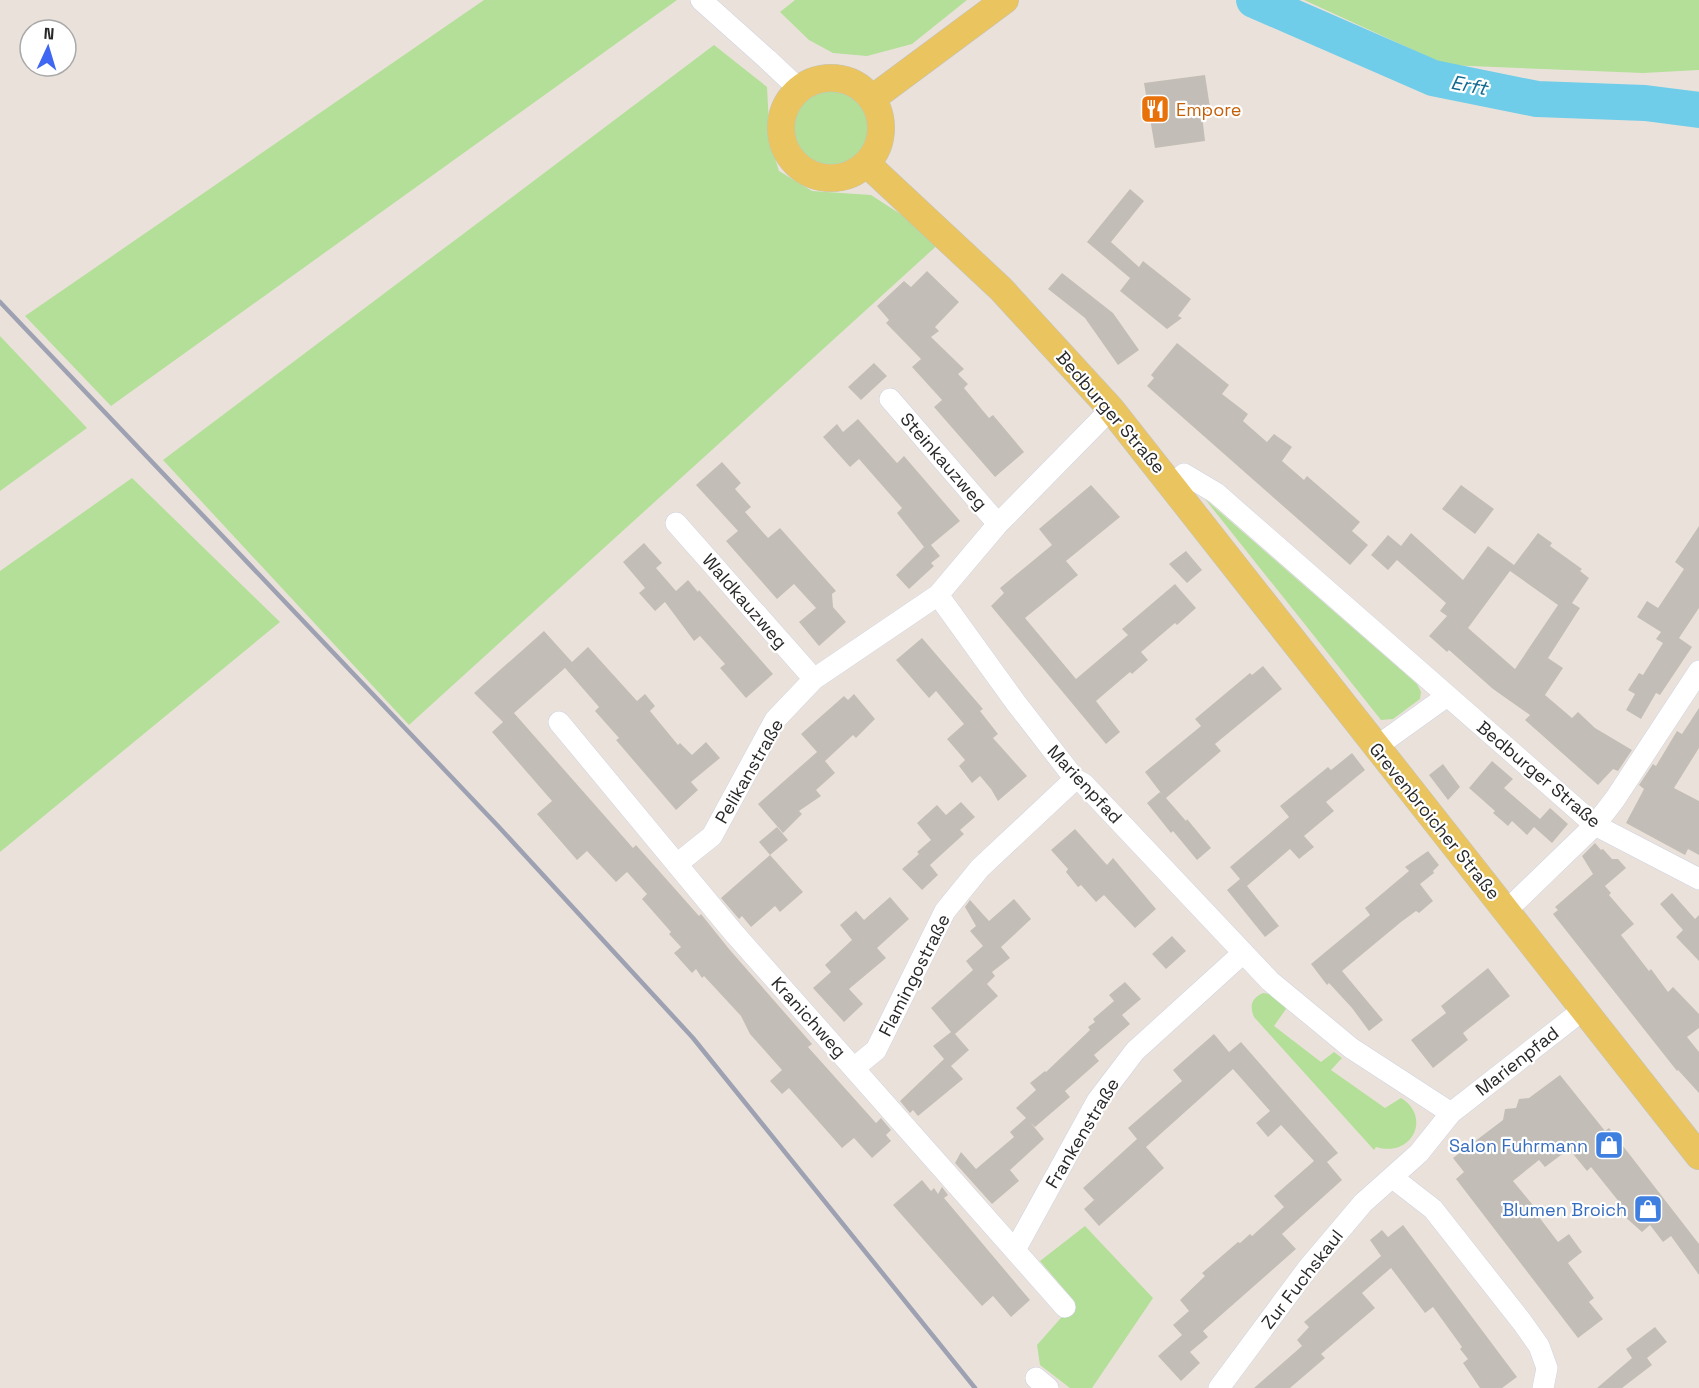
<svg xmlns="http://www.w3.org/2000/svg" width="1699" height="1388" viewBox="0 0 1699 1388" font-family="'Space Grotesk',sans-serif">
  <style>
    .green { fill: #b3df98 }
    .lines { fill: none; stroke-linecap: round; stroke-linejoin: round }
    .river { stroke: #70cde9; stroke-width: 36 }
    .building { fill: #c2bdb6; fill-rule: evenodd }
    .minor-casing { stroke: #cfd3e1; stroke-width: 22 }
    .major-casing { stroke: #c3c3c3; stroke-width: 28 }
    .minor { stroke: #fff; stroke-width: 21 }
    .major { stroke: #eac55f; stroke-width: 27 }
    .rail { stroke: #9da1b2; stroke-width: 4.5 }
    .labels { text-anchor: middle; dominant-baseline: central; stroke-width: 4.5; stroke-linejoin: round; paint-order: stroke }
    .food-label { font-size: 18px; fill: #c56008; stroke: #fff; text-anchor: start }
    .street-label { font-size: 18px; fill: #282828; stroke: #fff }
    .shop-label { font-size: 18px; fill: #366cbe; stroke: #fff; text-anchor: end }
    .water-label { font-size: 20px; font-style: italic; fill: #126a92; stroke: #fff }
  </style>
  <rect width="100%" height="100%" fill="#eae2da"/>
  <path class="green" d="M484,0H677L111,406L25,316Z
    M795,0H967L912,44L867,56L833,53L809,40L780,12Z
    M1304,0H1699V70L1643,73L1446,65Z
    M714,45L767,87L770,143L779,171L812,191L871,195L942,241L409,725L163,460Z
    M793 127a38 38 0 1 1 76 0a38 38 0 1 1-76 0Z
    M0,336L87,428L0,491Z
    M132,478L280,622L0,852V571Z
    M1205,499L1417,684L1421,692L1420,699L1393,719L1381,720Z
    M1263,993C1274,994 1280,1000 1286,1009L1274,1026L1321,1062L1334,1052L1342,1058L1331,1070L1385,1108L1401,1098C1432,1117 1412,1158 1376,1147L1374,1150L1254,1017C1249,1005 1252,998 1263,993Z
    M1085,1226L1153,1298L1092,1388H1070L1040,1365L1037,1345L1075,1302L1040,1261Z"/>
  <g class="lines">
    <path class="river" d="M1254,0L1433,78L1537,99L1645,103L1699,110"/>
  </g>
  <path class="building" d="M1205,75L1211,114L1202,115L1205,141L1155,148L1144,83Z
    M1130,189L1144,201L1111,242L1139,267L1143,261L1191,299L1178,316L1182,318L1167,329L1120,291L1130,278L1087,242Z
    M927,271L959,302L935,327L939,331L931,337L964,369L958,374L968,384L964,388L989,418L993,415L1024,452L995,477L934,407L942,400L912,367L921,359L886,323L889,320L877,306L904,281L911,287Z
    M1062,273L1113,313L1139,350L1118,365L1085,318L1048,289Z
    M1177,343L1229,385L1222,394L1248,414L1243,421L1267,442L1274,434L1292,447L1282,461L1304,480L1307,476L1360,522L1352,531L1368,545L1350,565L1147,386L1154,378L1151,375Z
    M874,363L887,376L861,400L848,387Z
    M858,419L897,463L904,456L960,521L931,545L940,556L931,563L934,566L909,589L896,575L924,547L897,513L902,508L859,459L850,467L823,437L837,424L843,432Z
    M722,462L741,483L735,489L751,507L745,512L768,538L780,528L836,591L832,594L833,607L846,622L819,646L799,622L816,608L794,584L777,599L726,541L738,531L696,485Z
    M1091,485L1120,517L1066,561L1078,575L1025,618L1076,679L1128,635L1122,629L1175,584L1196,608L1177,625L1175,623L1141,652L1148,660L1132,674L1130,672L1096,701L1120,732L1106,744L991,606L1004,593L1000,588L1052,545L1039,529Z
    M1461,485L1494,509L1475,534L1442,509Z
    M1699,526V608L1679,638L1692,647L1660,695L1656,693L1641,719L1626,710L1635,694L1628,690L1639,673L1643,675L1663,643L1656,639L1661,632L1637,617L1647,601L1658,608L1684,569L1675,562Z
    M1411,533L1463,580L1488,546L1514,565L1538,533L1552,543L1550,546L1582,569L1580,571L1589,578L1572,603L1580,608L1548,658L1563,668L1545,695L1572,718L1578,712L1595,728L1632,750L1618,771L1613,769L1598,785L1525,720L1530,715L1493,689L1449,650L1447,652L1429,636L1447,616L1440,611L1446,603L1397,560L1388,570L1371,555L1388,535L1401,546ZM1510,571L1558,605L1515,669L1468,628Z
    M644,543L662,563L656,568L676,591L688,580L698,592L699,590L773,674L746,698L720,668L725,664L700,636L694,641L665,602L655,611L639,593L645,588L623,562Z
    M1186,551L1202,570L1187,583L1169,564Z
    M544,631L572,662L588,647L637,701L645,694L655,706L650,711L678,745L680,743L692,755L706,742L720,758L691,782L698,790L676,810L616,740L619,738L595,711L599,707L565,668L514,713L633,848L636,845L699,916L701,914L729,949L812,1044L808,1047L876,1123L881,1118L891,1130L886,1135L891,1141L872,1158L854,1138L842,1148L789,1088L782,1094L770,1081L782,1070L750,1034L741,1016L704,976L702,978L696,969L692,973L674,953L681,947L669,934L671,932L642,899L647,894L627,872L616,882L587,851L577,860L537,814L552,801L492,732L503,722L474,693Z
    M922,638L983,709L980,711L998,734L993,738L1027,776L998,801L991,789L980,776L972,783L959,766L965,760L947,739L964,724L936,691L929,698L896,660Z
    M1263,666L1282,689L1215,744L1221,751L1166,798L1186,821L1187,819L1211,848L1197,860L1173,831L1171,833L1147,803L1160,792L1164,797L1145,772L1201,726L1195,719L1250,673L1252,675Z
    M854,694L875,719L856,738L853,735L825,761L835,773L816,790L821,796L799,811L802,814L783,833L758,804L817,752L801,734L844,696L848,700Z
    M1699,708V748L1674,788L1699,801V855L1688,849L1685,855L1626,823L1644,789L1639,785L1653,764L1656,766L1677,731L1682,734Z
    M1352,753L1365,770L1326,802L1334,811L1304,836L1314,847L1299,859L1290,849L1247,886L1279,926L1265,937L1227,890L1240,879L1230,867L1289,817L1280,806L1328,767L1331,770Z
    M1492,761L1513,779L1504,788L1540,819L1550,808L1568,824L1552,843L1534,827L1527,835L1512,821L1508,826L1493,813L1495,811L1469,788Z
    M1443,764L1460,787L1448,800L1429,775Z
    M961,802L975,817L960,830L964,834L930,865L938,875L922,890L902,869L919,854L917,852L931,840L917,823L937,805L946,815Z
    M777,827L788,840L770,855L759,842Z
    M1075,829L1107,865L1113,858L1156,909L1135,928L1104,895L1096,902L1081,885L1078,887L1066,872L1068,869L1051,850Z
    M1595,843L1601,850L1603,849L1612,859H1618L1626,868L1605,886L1611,893L1609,895L1634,924L1621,935L1649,971L1651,969L1668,992L1673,987L1699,1014V1028L1687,1037L1699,1052V1093L1678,1070L1677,1071L1553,914L1558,910L1555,907L1593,874L1582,856Z
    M1428,851L1439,865L1433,871L1434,873L1420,884L1433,901L1419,913L1416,911L1401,922L1342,971L1383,1020L1369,1031L1352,1008L1329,983L1327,985L1311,964L1370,915L1365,908L1409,871L1405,867Z
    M770,855L803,892L780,912L775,906L751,927L742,916L739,919L721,898Z
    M1672,893L1695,919L1699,915V961L1676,937L1683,930L1660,904Z
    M890,897L909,919L877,948L886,958L849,989L863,1004L844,1022L813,988L831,972L825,965L852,940L840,925L856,911L864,920Z
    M1014,899L1031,919L1001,947L1010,958L992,972L995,976L987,984L998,996L955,1034L969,1050L951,1066L963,1079L918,1116L913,1110L910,1113L900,1101L944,1059L933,1046L951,1032L931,1008L973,970L966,961L983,946L970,931L976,926L965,907L970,900L989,921Z
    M1172,936L1186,951L1166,969L1152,954Z
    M1488,968L1510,996L1463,1033L1468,1040L1433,1068L1411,1040L1446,1013L1441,1006Z
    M1125,982L1141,999L1122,1015L1130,1024L1094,1055L1099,1061L1065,1091L1070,1097L1035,1127L1030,1122L1044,1139L1010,1170L1019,1181L992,1204L955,1163L961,1152L976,1169L1014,1137L1010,1132L1026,1118L1016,1108L1036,1090L1030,1083L1045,1071L1046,1072L1090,1030L1088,1027L1095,1022L1093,1019L1114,1001L1109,995Z
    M1214,1034L1229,1052L1241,1042L1338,1153L1327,1162L1342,1180L1282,1234L1296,1249L1203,1331L1208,1337L1190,1352L1200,1363L1181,1381L1158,1356L1182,1335L1173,1325L1189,1311L1180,1300L1205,1276L1202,1273L1216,1261L1238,1242L1240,1243L1250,1234L1252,1236L1284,1207L1274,1196L1314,1161L1281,1125L1268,1137L1256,1123L1270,1111L1233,1069L1146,1147L1164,1168L1099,1226L1084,1209L1094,1200L1083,1188L1137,1139L1128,1128L1182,1081L1173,1070Z
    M1560,1075L1605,1131L1609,1128L1699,1244V1275L1671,1236L1663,1242L1650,1225L1642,1232L1614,1207L1620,1203L1591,1167L1587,1171L1569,1149L1545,1167L1539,1160L1513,1181L1541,1215L1539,1217L1558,1242L1569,1234L1582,1252L1568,1263L1594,1298L1589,1302L1603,1319L1578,1338L1456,1179L1464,1172L1453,1158L1503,1120L1505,1109L1516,1108L1519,1099L1529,1098Z
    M922,1180L931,1191L934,1188L938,1194L942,1187L948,1195L944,1198L1030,1300L1011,1317L993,1296L982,1306L893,1205Z
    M1403,1225L1517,1377L1502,1388H1480L1463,1363L1468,1359L1460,1349L1462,1347L1433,1307L1425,1313L1391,1268L1362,1293L1375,1308L1321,1354L1325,1358L1290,1388H1254L1302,1346L1297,1340L1309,1327L1304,1322L1381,1256L1370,1240L1382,1230L1388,1237Z
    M1655,1327L1667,1342L1647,1358L1652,1365L1622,1388H1597L1632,1358L1626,1349Z"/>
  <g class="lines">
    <g class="minor-casing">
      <path id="minor" d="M701,0L767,59L799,89
        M890,399L998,524
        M1111,409L998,524L938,595L1016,703L1075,779L1084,784L1270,981L1351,1048L1451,1113
        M1173,485L1184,474L1216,493L1595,825L1699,879
        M676,523L814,679
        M559,722L733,932L1065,1307
        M1376,747L1447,696
        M677,864L712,836L775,720L814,679L938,595
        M1507,910L1595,825L1615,799L1699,671
        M854,1068L876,1050L945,911L980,868L1075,779
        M1393,1178L1433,1209L1522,1322L1539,1346L1547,1368L1543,1388
        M1015,1250L1097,1101L1135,1051L1243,953
        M1036,1378L1048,1388
        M1219,1388L1308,1268L1363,1203L1419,1153L1451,1113L1584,1009"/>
    </g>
    <g class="major-casing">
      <path id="major" d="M781 128a50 50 0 1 1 100 0a50 50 0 1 1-100 0Z
        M873,98L1005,0
        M867,164L1001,289L1111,409L1699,1156"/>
    </g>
    <use href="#minor" class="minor"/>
    <use href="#major" class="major"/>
    <path class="rail" d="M0,302L498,826L693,1038L975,1388"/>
  </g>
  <defs>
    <g id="restaurant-square" transform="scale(1.5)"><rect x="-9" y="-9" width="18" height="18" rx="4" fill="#e8710a" stroke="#fff"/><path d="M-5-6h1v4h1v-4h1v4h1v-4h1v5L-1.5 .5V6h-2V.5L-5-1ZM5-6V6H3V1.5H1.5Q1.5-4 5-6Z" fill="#fff"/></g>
    <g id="shop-square" transform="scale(1.5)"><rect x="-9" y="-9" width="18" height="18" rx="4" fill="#3f7fe0" stroke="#fff"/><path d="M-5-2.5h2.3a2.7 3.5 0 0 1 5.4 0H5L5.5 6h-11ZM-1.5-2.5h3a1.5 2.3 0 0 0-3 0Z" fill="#fff"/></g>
  </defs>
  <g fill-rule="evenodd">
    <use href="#restaurant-square" x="1155" y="109"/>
    <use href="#shop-square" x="1609" y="1145"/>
    <use href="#shop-square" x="1648" y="1209"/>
  </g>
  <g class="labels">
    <g class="food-label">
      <text x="1176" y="109">Empore</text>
    </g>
    <g class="street-label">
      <text transform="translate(1111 412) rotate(49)">Bedburger Straße</text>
      <text transform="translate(944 461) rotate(49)">Steinkauzweg</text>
      <text transform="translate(745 601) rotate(49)">Waldkauzweg</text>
      <text transform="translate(749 771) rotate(-60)">Pelikanstraße</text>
      <text transform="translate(1539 774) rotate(40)">Bedburger Straße</text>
      <text transform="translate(1085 784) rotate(47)">Marienpfad</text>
      <text transform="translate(1435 821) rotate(51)">Grevenbroicher Straße</text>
      <text transform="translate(914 975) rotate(-63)">Flamingostraße</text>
      <text transform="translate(809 1017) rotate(48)">Kranichweg</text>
      <text transform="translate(1517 1061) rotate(-38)">Marienpfad</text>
      <text transform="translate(1082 1133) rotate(-59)">Frankenstraße</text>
      <text transform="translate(1302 1279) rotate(-52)">Zur Fuchskaul</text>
    </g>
    <g class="shop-label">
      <text x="1588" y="1145">Salon Fuhrmann</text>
      <text x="1627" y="1209">Blumen Broich</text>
    </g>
    <g class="water-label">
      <text transform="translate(1469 85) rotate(11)">Erft</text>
    </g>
  </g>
  <g transform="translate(48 48) rotate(4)"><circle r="28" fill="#ffffff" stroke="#a9a9a9" stroke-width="1.5"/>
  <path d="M0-4.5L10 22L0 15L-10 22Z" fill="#3f67f2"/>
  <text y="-9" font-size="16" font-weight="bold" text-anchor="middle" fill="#282828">N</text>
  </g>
</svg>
